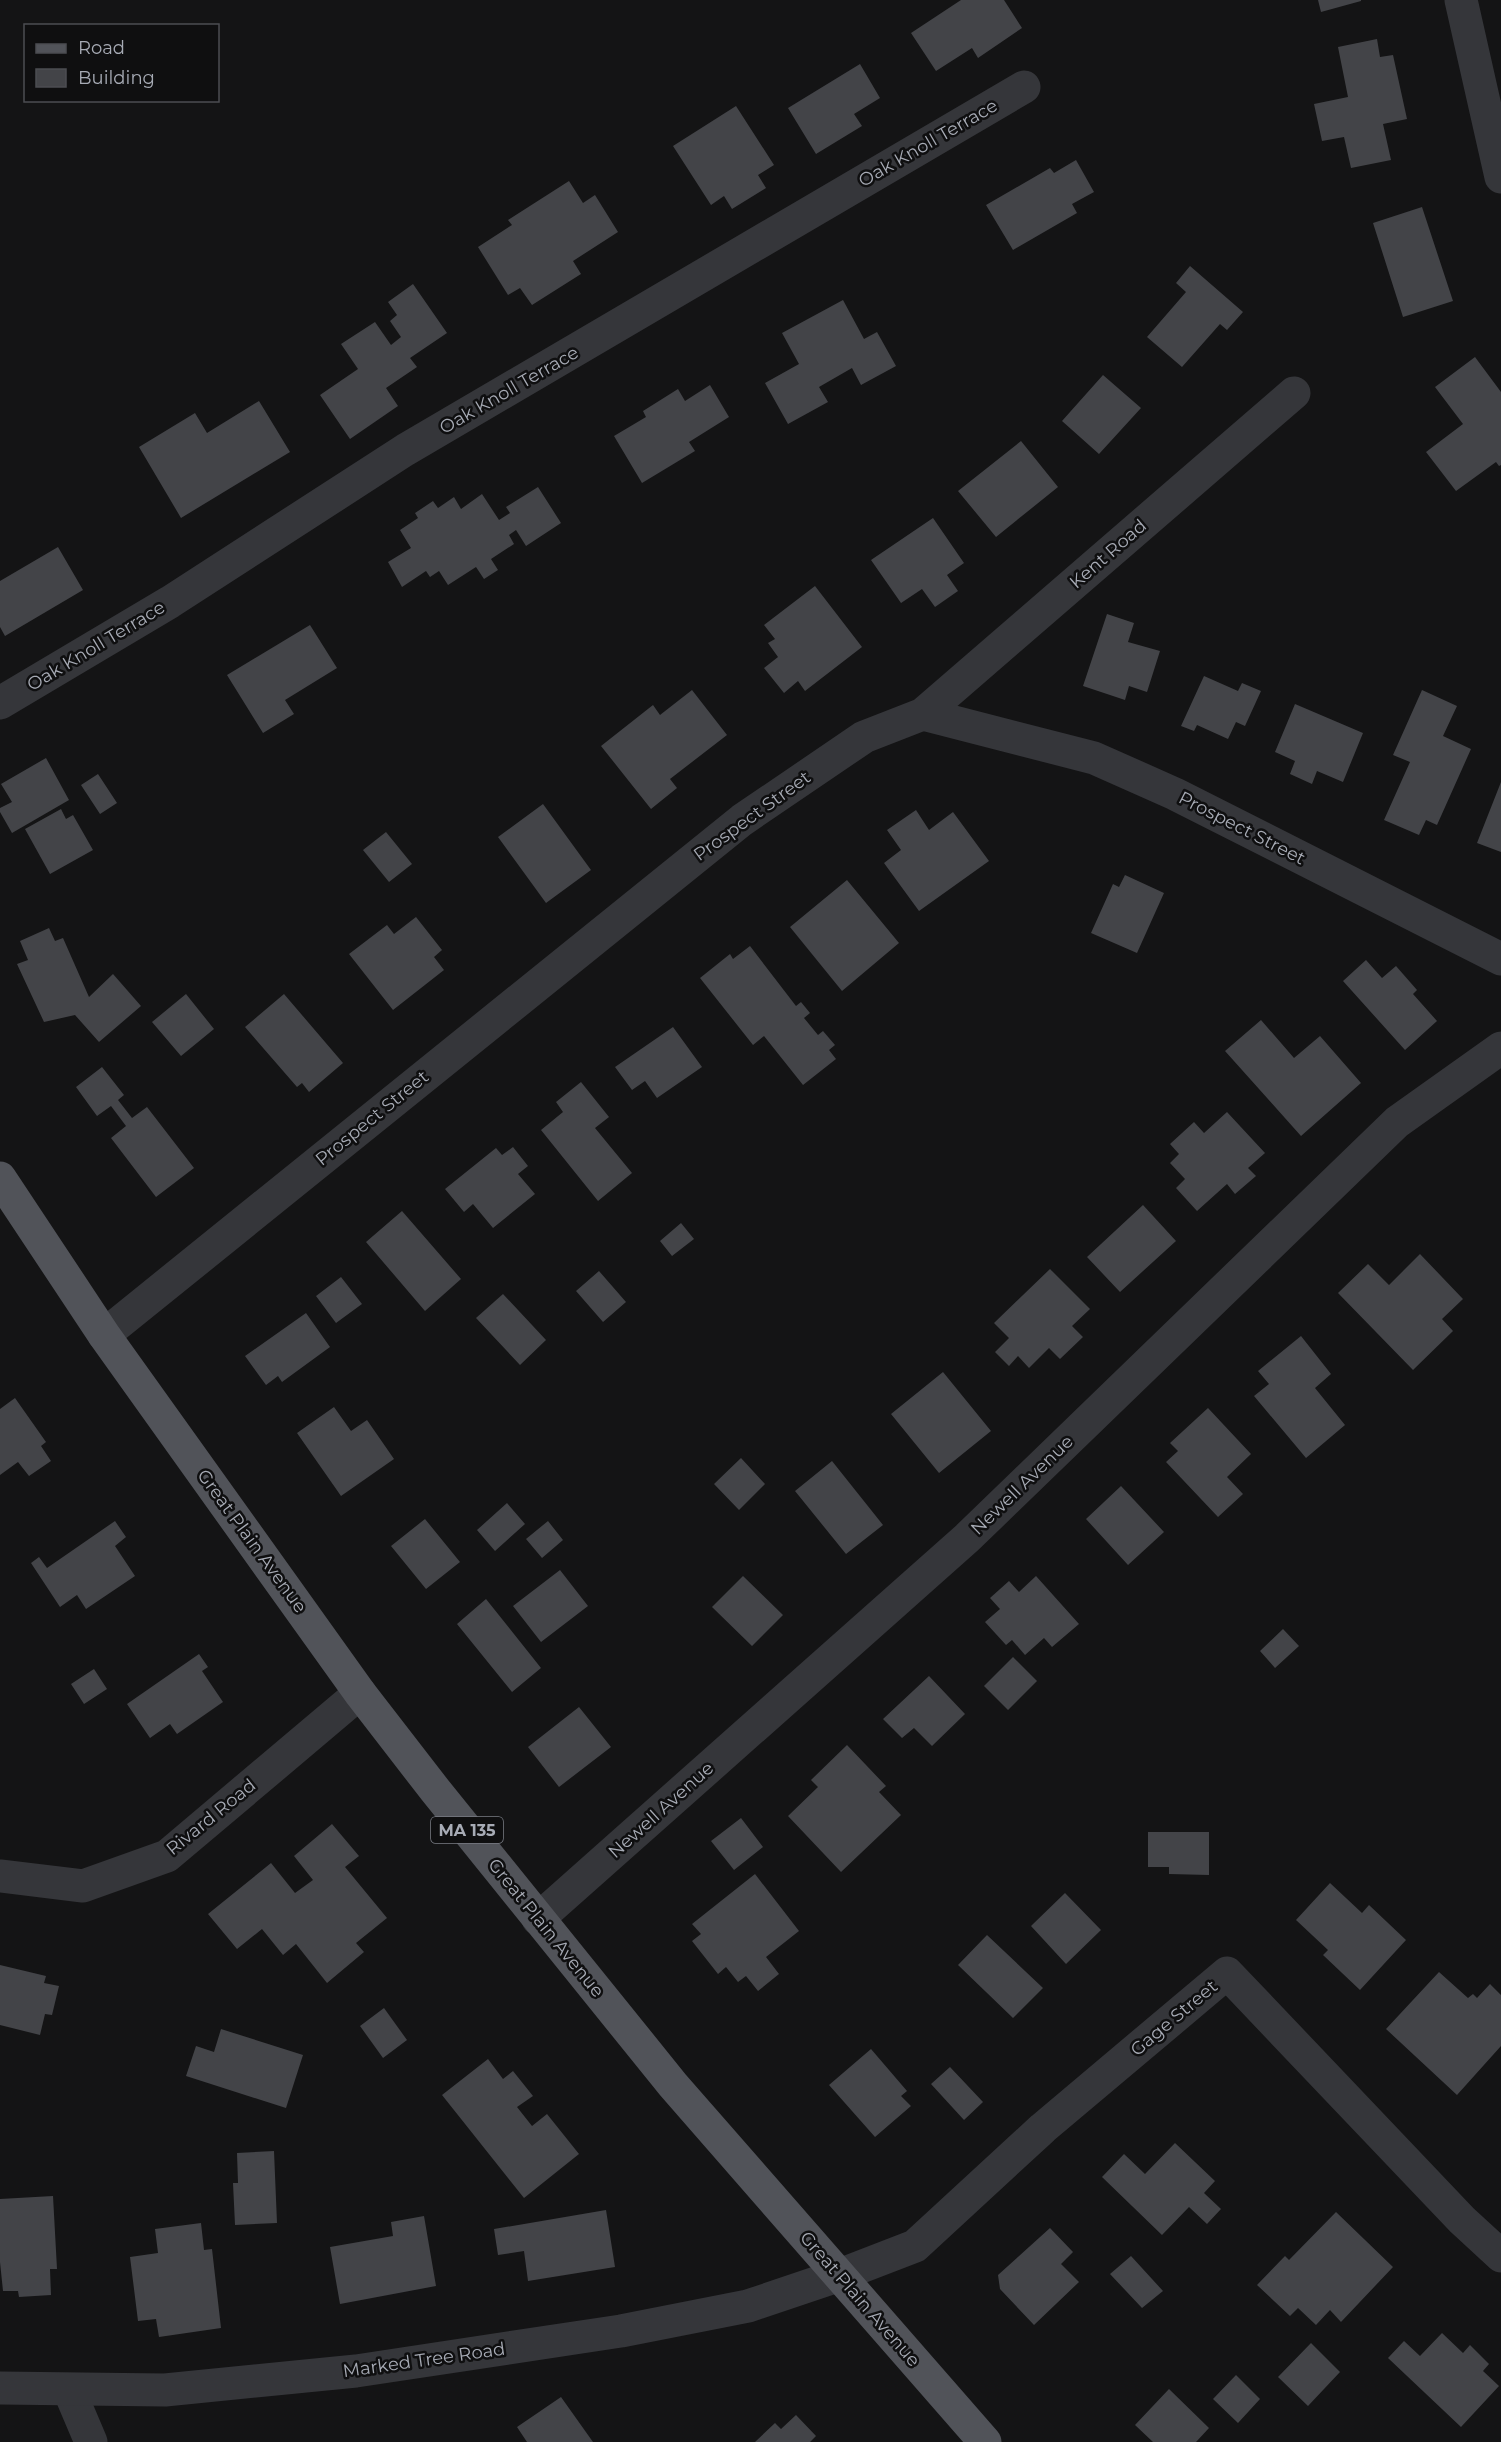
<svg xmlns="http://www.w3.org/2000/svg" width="1501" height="2442" viewBox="0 0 1501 2442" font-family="Montserrat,sans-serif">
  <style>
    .building { fill: #434448 }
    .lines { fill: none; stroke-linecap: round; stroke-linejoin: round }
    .minor { stroke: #35363a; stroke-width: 33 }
    .tertiary { stroke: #35363a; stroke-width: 33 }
    .primary { stroke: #515359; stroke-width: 33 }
    .labels { text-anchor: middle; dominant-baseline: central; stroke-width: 5; stroke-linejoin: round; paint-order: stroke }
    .shield { fill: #0f0f10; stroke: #797c84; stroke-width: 1.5 }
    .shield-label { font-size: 16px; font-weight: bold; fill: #a7abb5 }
    .street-label { font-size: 18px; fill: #a7abb5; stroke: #0f0f10 }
  </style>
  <rect width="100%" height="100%" fill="#141415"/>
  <path class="building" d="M961,0H1004L1022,28L978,58L972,48L936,71L911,33Z
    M1318,0H1361V1L1321,12Z
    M1377,39L1380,57L1393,55L1407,119L1383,124L1391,160L1351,168L1344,137L1322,141L1314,104L1348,97L1338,47Z
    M860,64L880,98L854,114L862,126L816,154L788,108Z
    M736,106L774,165L758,175L766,188L732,209L724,196L711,205L673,146Z
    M1076,160L1094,192L1072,204L1077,213L1013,250L986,205L1050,168L1054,173Z
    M569,181L583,203L595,195L618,232L573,261L581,274L532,305L520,288L508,295L478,247L512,225L508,220Z
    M1422,207L1453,301L1403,317L1373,223Z
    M1190,266L1243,312L1227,330L1220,324L1182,367L1147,337L1186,292L1176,283Z
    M413,284L447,333L410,358L417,367L386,388L398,406L350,439L320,395L358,369L341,344L375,322L391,345L401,337L390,321L397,315L388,302Z
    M843,300L864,339L877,332L896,366L861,385L852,368L819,387L828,402L788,424L765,383L799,364L782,333Z
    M1475,357L1501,392V465L1499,466L1496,462L1456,491L1426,452L1463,424L1435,387Z
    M1103,375L1141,408L1099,454L1062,421Z
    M710,385L729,417L689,442L695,451L642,483L614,436L646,417L643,411L678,389L685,401Z
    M259,401L290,452L181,518L139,447L195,413L207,433Z
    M1021,441L1058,487L996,537L958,491Z
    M538,487L561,523L526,546L516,530L509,535L514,544L491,559L498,570L484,579L476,567L448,585L439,571L430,577L426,571L402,587L388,562L411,548L400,530L418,518L415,513L433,501L438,508L454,497L461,509L482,494L499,520L510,513L506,507Z
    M933,518L964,563L947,575L958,591L935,607L922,589L901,603L871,560Z
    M58,547L83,590L5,636L0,627V581Z
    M815,586L862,647L805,691L798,681L784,693L764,668L778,657L768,643L775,639L764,625Z
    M1107,614L1134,623L1128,642L1160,651L1147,692L1129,686L1125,700L1083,686Z
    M310,625L337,668L285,700L294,714L263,733L227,675Z
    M1204,676L1238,691L1242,683L1261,691L1245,726L1236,722L1228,739L1197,725L1194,731L1181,726Z
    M692,690L727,735L670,779L677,788L651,809L601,746L653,705L660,715Z
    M1422,690L1457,706L1443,736L1471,749L1437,825L1426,820L1419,835L1384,820L1410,762L1393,755Z
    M1295,704L1363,733L1343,782L1317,771L1312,784L1290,774L1295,761L1275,752Z
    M46,758L69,800L12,833L0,812V808L12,802L1,784Z
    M98,774L117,803L100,814L81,785Z
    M1501,782V852L1477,843Z
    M543,804L591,870L546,903L498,837Z
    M61,809L66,819L73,815L93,850L50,874L25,829Z
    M916,810L929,830L953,812L989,861L919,911L884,863L901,850L887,830Z
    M386,832L412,864L389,882L363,850Z
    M1125,875L1164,893L1137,953L1091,933L1113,884L1119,887Z
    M847,880L899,943L842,991L790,927Z
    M416,917L442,950L434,957L444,970L393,1010L349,954L387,925L394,934Z
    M49,928L55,941L63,938L89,997L113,974L141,1006L99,1042L75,1015L44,1022L17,964L28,960L20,941Z
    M750,946L796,1006L801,1002L810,1013L804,1018L818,1035L823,1031L835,1045L829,1050L836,1059L803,1085L764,1036L753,1045L700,978L730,954L733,959Z
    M1366,960L1382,978L1396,966L1417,990L1413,994L1437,1021L1405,1050L1343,981Z
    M186,994L214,1029L181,1056L152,1022Z
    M284,994L343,1063L309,1092L302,1083L297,1087L245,1027Z
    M1261,1020L1294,1058L1320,1036L1361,1083L1301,1136L1225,1051Z
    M673,1027L702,1067L657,1098L645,1081L632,1090L615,1067Z
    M102,1067L124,1095L118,1100L132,1118L147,1107L194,1168L156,1197L111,1138L126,1126L111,1106L97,1116L76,1087Z
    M581,1082L609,1117L595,1128L632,1173L598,1201L541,1130L563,1112L556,1102Z
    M1227,1112L1265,1153L1248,1168L1256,1176L1235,1194L1227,1184L1197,1211L1176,1188L1185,1179L1170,1163L1179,1154L1170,1144L1194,1122L1204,1133Z
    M513,1147L528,1166L518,1174L535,1194L493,1228L473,1204L464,1212L445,1189L496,1148L502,1155Z
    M1143,1205L1176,1241L1120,1292L1087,1257Z
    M402,1211L461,1279L425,1311L366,1242Z
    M681,1223L694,1239L672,1256L660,1241Z
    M1420,1254L1463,1299L1442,1319L1453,1331L1413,1370L1338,1293L1368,1264L1389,1285Z
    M1050,1269L1090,1309L1072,1326L1083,1337L1060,1359L1049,1348L1029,1368L1018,1356L1009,1366L995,1352L1009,1338L994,1323Z
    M599,1271L626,1302L603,1322L576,1291Z
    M341,1277L362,1304L336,1323L316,1296Z
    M503,1294L546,1340L520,1365L476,1318Z
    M306,1313L330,1347L282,1382L278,1376L266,1385L245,1356Z
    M1301,1336L1331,1374L1315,1388L1345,1425L1306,1458L1254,1396L1269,1384L1258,1371Z
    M943,1372L991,1431L939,1473L891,1414Z
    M15,1398L46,1442L41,1446L51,1461L29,1476L18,1462L0,1475V1409Z
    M334,1407L351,1431L367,1420L394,1459L341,1496L297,1433Z
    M1208,1408L1251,1454L1227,1477L1243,1494L1218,1517L1166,1462L1178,1451L1170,1443Z
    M741,1458L765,1484L739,1510L714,1484Z
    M832,1461L883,1525L846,1554L795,1491Z
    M1121,1486L1164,1532L1128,1565L1086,1519Z
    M507,1503L525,1524L495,1551L477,1530Z
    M425,1519L460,1562L426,1589L391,1546Z
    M115,1521L126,1537L115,1546L135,1576L86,1609L77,1595L60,1607L31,1563L39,1557L47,1568Z
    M548,1521L563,1540L542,1558L526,1539Z
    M560,1570L588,1606L541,1642L513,1606Z
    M743,1576L783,1615L752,1646L712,1607Z
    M1036,1576L1079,1624L1052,1647L1044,1638L1025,1655L1012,1640L1006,1645L985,1622L1000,1609L990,1598L1009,1581L1019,1592Z
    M486,1599L541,1668L512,1692L457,1624Z
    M1283,1629L1299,1646L1275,1668L1260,1651Z
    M199,1654L208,1667L202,1671L223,1702L177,1734L170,1724L150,1738L127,1704Z
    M1013,1657L1037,1681L1008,1710L984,1686Z
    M94,1669L107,1689L84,1704L71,1684Z
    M929,1676L965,1714L932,1746L914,1728L902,1738L883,1719Z
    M579,1707L611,1747L559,1787L528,1747Z
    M847,1745L886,1786L879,1792L901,1815L841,1872L788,1816L818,1787L811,1780Z
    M741,1818L763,1847L734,1870L711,1841Z
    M332,1824L359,1856L345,1867L387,1918L356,1943L364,1952L327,1983L296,1944L283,1955L262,1929L237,1949L208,1914L271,1863L295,1893L313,1880L294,1856Z
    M1148,1832H1209V1875L1169,1874V1867H1148Z
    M755,1874L799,1931L766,1957L779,1974L758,1991L746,1976L738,1982L726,1967L718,1974L692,1941L701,1934L692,1924Z
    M1330,1883L1362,1913L1369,1905L1406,1940L1360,1990L1323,1955L1328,1950L1296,1920Z
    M1065,1893L1101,1930L1066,1964L1031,1926Z
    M987,1935L1043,1988L1013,2018L958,1965Z
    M0,1965L46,1976L44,1983L59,1986L52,2015L45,2014L40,2035L0,2025Z
    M1439,1972L1468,1998L1473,1994L1477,1998L1490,1984L1501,1995V2046L1457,2095L1386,2029Z
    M384,2008L407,2040L383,2058L360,2026Z
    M221,2029L303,2055L286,2108L186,2076L196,2046L214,2052Z
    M871,2049L907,2091L901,2096L911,2106L875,2137L829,2085Z
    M488,2059L503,2079L513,2071L533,2096L517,2107L532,2126L547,2114L579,2154L524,2198L442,2095Z
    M950,2067L983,2102L964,2120L931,2084Z
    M1175,2143L1215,2181L1204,2193L1221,2209L1207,2224L1189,2207L1162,2235L1102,2177L1124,2154L1145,2174Z
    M274,2151L277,2223L235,2225L233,2183H238L237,2153Z
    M53,2196L57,2269H50L51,2295L19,2297L18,2291H3L0,2262V2199Z
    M606,2210L615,2267L528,2281L524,2251L498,2255L494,2229Z
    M1336,2212L1393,2267L1341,2322L1330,2310L1316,2325L1298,2308L1290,2316L1257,2285L1285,2256L1289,2260Z
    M424,2216L436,2286L340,2304L330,2247L393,2236L391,2222Z
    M201,2223L204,2250L212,2249L221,2328L159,2337L156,2319L138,2321L130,2257L158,2253L155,2229Z
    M1050,2228L1073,2252L1061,2264L1079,2282L1034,2325L1000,2289L998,2275Z
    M1131,2256L1163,2291L1142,2308L1110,2274Z
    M1442,2333L1463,2353L1470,2345L1489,2364L1483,2371L1499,2386L1461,2427L1388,2358L1404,2341L1420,2356Z
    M1311,2343L1340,2372L1308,2406L1278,2377Z
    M1236,2375L1260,2399L1238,2423L1213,2399Z
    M1169,2389L1209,2428L1196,2442H1153L1135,2425Z
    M561,2397L593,2442H527L517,2427Z
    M796,2415L816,2436L810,2442H755L775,2423L781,2429Z"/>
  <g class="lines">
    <path class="minor" d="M1461,0L1501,177
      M0,703L170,602L405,450L1024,87
      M923,714L1294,393
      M104,1335L742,820L864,737L923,714L1094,758L1175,794L1501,959
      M0,1876L83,1886L167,1856L360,1693
      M538,1919L967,1538L1397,1122L1501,1048
      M840,2275L915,2246L1043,2128L1227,1973L1462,2220L1501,2256
      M69,2390L91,2442"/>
    <path class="tertiary" d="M0,2388L165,2390L356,2371L621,2331L748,2306L840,2275"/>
    <path class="primary" d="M0,1178L104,1335L360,1693L435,1790L673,2085L985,2442"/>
  </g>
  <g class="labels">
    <rect class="shield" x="431" y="1817" width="72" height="26" rx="4.5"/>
    <g class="shield-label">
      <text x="467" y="1830">MA 135</text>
    </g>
    <g class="street-label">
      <text transform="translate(928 143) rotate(-30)">Oak Knoll Terrace</text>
      <text transform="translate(509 390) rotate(-30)">Oak Knoll Terrace</text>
      <text transform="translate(1108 554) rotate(-41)">Kent Road</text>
      <text transform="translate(96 646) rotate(-31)">Oak Knoll Terrace</text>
      <text transform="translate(752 816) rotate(-36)">Prospect Street</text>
      <text transform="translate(1242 828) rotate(27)">Prospect Street</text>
      <text transform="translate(372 1118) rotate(-39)">Prospect Street</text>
      <text transform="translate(1022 1485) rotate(-44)">Newell Avenue</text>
      <text transform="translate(252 1541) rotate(54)">Great Plain Avenue</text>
      <text transform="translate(661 1810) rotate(-42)">Newell Avenue</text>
      <text transform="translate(211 1817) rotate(-39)">Rivard Road</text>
      <text transform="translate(546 1928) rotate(51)">Great Plain Avenue</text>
      <text transform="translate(1174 2018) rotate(-40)">Gage Street</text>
      <text transform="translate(860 2299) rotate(49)">Great Plain Avenue</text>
      <text transform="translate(424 2360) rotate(-8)">Marked Tree Road</text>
    </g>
  </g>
  <rect x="24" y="24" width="195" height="78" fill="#0f0f10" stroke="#4c4d52" stroke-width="1.5"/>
  <rect x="36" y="44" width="30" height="9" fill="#515359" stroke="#4c4d52" stroke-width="1.5"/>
  <text x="78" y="54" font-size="18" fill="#a7abb5">Road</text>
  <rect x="36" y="69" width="30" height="18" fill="#434448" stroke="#4c4d52" stroke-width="1.5"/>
  <text x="78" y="84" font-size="18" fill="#a7abb5">Building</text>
</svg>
